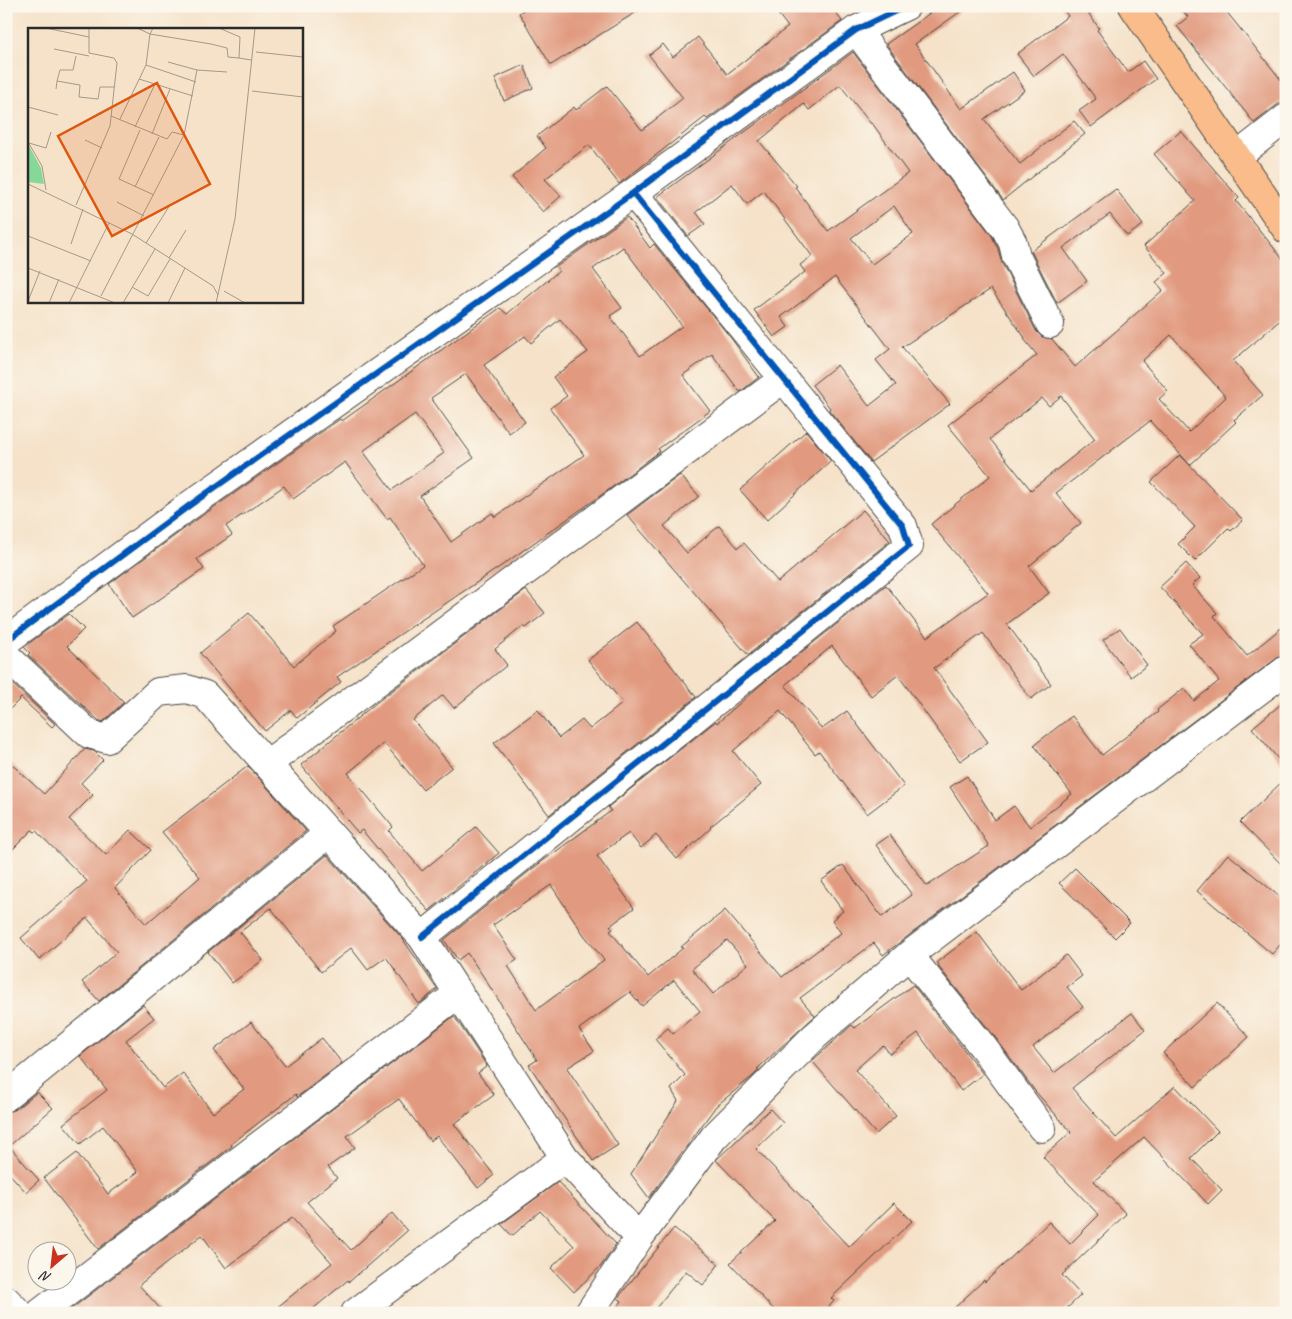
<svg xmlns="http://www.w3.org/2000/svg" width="1292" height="1319" viewBox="0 0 1292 1319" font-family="Caveat,sans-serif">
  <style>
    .building { fill: #e19a7f; fill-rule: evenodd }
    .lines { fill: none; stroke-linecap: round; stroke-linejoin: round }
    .minor-casing { stroke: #494643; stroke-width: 30 }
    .major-casing { stroke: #494643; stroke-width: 30 }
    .minor { stroke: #fff; stroke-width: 28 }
    .major { stroke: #f9bc8a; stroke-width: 28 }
    .cycleway-casing { stroke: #fbf7ec; stroke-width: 9 }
    .cycleway { stroke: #0057b8; stroke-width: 6 }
    .inset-road { fill: none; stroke: #a4998a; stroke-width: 1 }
    .view { fill: #df570e; fill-opacity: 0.15; stroke: #df570e; stroke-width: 2.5 }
    .inset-edge { fill: none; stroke: #2b2b2b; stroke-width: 2.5 }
  </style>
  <rect width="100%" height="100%" fill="#fbf7ec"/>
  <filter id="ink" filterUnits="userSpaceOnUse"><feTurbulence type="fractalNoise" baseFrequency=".02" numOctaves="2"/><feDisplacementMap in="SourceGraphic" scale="10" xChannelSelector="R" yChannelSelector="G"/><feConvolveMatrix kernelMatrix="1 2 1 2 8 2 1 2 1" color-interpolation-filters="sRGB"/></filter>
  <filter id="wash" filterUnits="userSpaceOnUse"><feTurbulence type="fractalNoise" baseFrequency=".0096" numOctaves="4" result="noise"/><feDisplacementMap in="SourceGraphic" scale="20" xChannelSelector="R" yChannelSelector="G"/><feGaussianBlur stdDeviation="1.12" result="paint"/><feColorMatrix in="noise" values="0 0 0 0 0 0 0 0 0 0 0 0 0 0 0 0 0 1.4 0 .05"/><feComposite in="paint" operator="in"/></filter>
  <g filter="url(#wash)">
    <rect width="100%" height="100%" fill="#f5e2c9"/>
    <g id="blocks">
      <path class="building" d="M529,6H646L551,65L519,13Z
        M772,6H831L842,21L707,119L705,117L619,184L589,145L545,179L561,196L543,212L512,177L546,148L537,136L574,107L576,110L607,86L642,130L683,98L649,55L663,44L673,57L698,37L727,74L788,27Z
        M940,6H968L915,44L961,109L1013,72L1025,90L984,119L1020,164L1074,121L1085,134L1003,200L886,44Z
        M1061,6H1083L1099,28L1097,30L1128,72L1143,61L1156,79L1091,127L1079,111L1096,99L1063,54L1034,76L1017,54L1068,16Z
        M1179,6H1222L1286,86V98L1254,123L1177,26L1188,17Z
        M853,52L992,236L998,249L1002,263L1036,331L1042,337L1052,339L1075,367L1163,290L1156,282L1167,273L1144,246L1195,201L1154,154L1181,131L1239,198L1236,201L1286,263V315L1233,361L1263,395L1234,420L1236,422L1190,465L1150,421L1056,493L1081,523L1029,566L1049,593L1007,624L1051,684L1031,699L983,633L934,668L988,742L960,761L898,675L871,696L832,646L785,685L822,729L847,711L904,786L867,814L819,751L815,754L780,711L733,751L761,785L710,827L711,828L677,859L656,835L641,848L629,833L597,856L634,908L610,926L613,929L610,931L648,977L683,948L681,947L725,910L782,977L841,933L832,920L843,911L821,881L843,865L882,917L912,895L876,845L890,835L927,886L989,846L950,787L967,776L995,820L1014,806L1030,827L1072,794L1034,745L1072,716L1102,755L1158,712L1157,710L1184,688L1194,701L1219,681L1189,644L1203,634L1160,587L1186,563L1200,578L1192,585L1217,613L1214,616L1247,656L1286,624V655L1277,658L883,955L874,943L800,998L815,1016L757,1069L759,1070L753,1076L716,1106L649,1198L631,1174L678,1101L671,1089L685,1075L655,1039L668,1028L673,1034L700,1011L674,980L642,1006L630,992L579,1029L594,1051L567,1068L618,1145L593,1161L529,1065L537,1060L481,973L467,953L458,960L444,940L532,869L611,811L608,807L716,721L717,723L764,682L886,585L927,637L988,593L931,524L990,476L948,425L1037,355L1024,339L1025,338L991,289L902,347L950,404L871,462L829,410L830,408L812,385L837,365L869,406L896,385L876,360L890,349L835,277L781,317L788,327L774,337L754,310L805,272L800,265L812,256L764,191L747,204L732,184L696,212L705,224L688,236L657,197ZM840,85L871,124L872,123L908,173L828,231L795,187L797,186L759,141L804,104L809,110ZM894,206L913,234L872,264L851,238ZM1171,335L1226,397L1189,432L1159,399L1168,391L1142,361ZM1061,396L1095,439L1031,490L990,439L1042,398L1049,406ZM551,885L584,935L604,960L536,1010L508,966L517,960L493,925ZM727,940L748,964L713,994L692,969Z
        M524,65L533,88L504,101L495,78Z
        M1116,189L1143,225L1127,236L1110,214L1063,248L1087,281L1057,303L1031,251Z
        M627,217L650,248L654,244L731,338L759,377L740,392L712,354L683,375L710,411L658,449L660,451L607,491L504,564L337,677L341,682L297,718L291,710L265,731L200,653L249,613L294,666L336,631L333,626L423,565L390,517L387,519L345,462L293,499L284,486L226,526L232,535L197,559L204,569L132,618L109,584L199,518L340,419L342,421L500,308L507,314L559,271L556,267ZM623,247L682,326L640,356L610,316L622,308L593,269ZM560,319L588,352L553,377L567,396L550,408L584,455L495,517L492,513L451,542L420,496L474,458L431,398L466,374L509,433L525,422L484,365L525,336L531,343ZM415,414L444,453L392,490L363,451Z
        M806,431L831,461L767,520L740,490Z
        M1180,455L1243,520L1231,531L1228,528L1195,561L1178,544L1195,527L1151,482Z
        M680,475L699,496L664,526L687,553L719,526L738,548L744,543L778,582L863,510L890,541L748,655L627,515Z
        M526,590L545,613L526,628L523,626L495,649L507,665L454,708L443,695L413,720L452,767L423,790L384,743L348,773L393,827L389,831L422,871L476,827L499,853L429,911L362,830L358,833L301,765L377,702Z
        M69,614L84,629L67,646L124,702L103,722L98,720L28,655L30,653L24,647Z
        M637,622L696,697L549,815L494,743L538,710L559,738L582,720L590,729L623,703L588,660Z
        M1120,628L1147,665L1131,677L1103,640Z
        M6,678L55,724L52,727L21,698L6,713Z
        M1286,700V768L1252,728Z
        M85,749L94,751L103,760L81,783L93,795L69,819L106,855L130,830L151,850L115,888L146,924L200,877L162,832L248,766L306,831L99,1001L82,982L117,952L87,918L39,960L21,938L87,881L36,831L35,832L32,830L6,856V759L44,794Z
        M1286,778V869L1240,822Z
        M1228,854L1286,902V938L1272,954L1197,891Z
        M327,855L402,938L437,989L419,1004L386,957L368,970L351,948L321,972L271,908L240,932L263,960L232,983L208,952Z
        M1075,868L1130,923L1115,938L1059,883Z
        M977,932L1021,990L1066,955L1082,976L1067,987L1083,1007L1033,1047L1054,1073L1132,1013L1145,1030L1072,1088L1116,1138L1175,1086L1218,1131L1191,1158L1222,1190L1208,1204L1144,1137L1094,1181L1126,1214L1062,1275L1081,1295L1062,1313H949L984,1280L985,1282L1049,1222L1070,1244L1099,1215L1043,1157L1071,1132L1035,1091L995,1037L938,966L939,965L937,962Z
        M913,985L983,1074L961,1091L918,1033L890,1054L883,1045L855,1070L896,1116L876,1134L812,1061L852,1025L855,1028Z
        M1217,1003L1249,1037L1195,1087L1163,1053Z
        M143,1005L154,1018L126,1040L163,1088L183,1073L213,1113L244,1089L214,1050L251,1022L285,1066L322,1038L342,1063L297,1097L296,1094L231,1144L232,1146L98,1249L44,1178L77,1153L108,1194L138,1172L103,1126L80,1144L63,1124L107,1090L80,1056Z
        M454,1016L487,1066L478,1073L494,1095L454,1124L494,1175L478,1188L437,1136L430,1141L399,1099L347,1136L355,1148L328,1167L337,1178L307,1202L351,1250L392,1213L407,1231L349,1282L348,1280L308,1313H270L332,1263L292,1218L226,1268L202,1235L139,1285L164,1313H66Z
        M37,1092L53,1108L9,1146L39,1180L26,1192L6,1170V1112L16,1109Z
        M770,1109L783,1123L756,1149L849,1247L894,1203L912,1221L831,1298L834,1301L823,1313H777L730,1263L775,1221L716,1160Z
        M558,1182L616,1244L601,1266L574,1292L551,1268L574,1246L540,1211L512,1236L501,1224Z
        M674,1228L719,1264L703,1285L686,1271L652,1313H613L622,1301L618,1298L621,1294Z"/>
    </g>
  </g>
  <g filter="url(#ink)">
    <use href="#blocks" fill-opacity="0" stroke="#494643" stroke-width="1"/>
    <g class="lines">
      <g class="minor-casing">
        <path id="minor" d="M856,30L1005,228L1013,243L1016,256L1050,324
          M1236,157L1286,118
          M6,641L190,505L633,193L856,30L906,6
          M6,656L89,734L107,739L158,692L187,689L205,695L422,937L565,1158L639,1238
          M267,764L783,379
          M422,937L909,546L903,526L633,193
          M909,955L983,1047L1042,1128
          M6,1097L329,833
          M6,1300L19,1313
          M40,1313L459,993
          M355,1313L565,1158
          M589,1313L639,1238L714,1137L815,1036L909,955L1286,670"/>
      </g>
      <g class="major-casing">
        <path id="major" d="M1133,6L1286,229"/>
      </g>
      <use href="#minor" class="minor"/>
      <use href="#major" class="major"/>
      <g class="cycleway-casing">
        <path id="cycleway" d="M6,641L190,505L633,193L856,30L906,6
          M422,937L909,546L903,526L633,193"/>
      </g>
      <use href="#cycleway" class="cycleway"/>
    </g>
  </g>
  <g transform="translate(28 28)">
    <rect width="275" height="275" fill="#f5e2c9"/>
    <path d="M0,116L13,140L16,156L0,154Z" fill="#86d899"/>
    <path class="inset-road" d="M18,0L61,9M125,0L122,6L183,16L199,20L200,29L211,30M191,0L212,9L211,30L223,32M26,21L61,28M228,24L275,29M140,34L169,42L199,44M118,37L168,54M111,51L165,68M29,53L32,42H45L48,28M28,61L29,53L52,57L51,69L70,71L72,59H86M224,63L275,69M0,79L30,87M83,88L139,111L144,104L156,107M92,91L118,37L122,6L109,0M107,99L127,56M112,102L91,151L126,167M124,106L142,61M57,112L74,120M0,114L14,138L18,162M1,115L18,120L23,104M0,156L104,206L185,258L190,267M107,159L131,109M89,174L116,188M48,177L82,98L89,35L86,30L61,25V0M0,208L63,233M118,215L142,177M43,216L55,181M141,230L158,202M0,240L87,275M104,259L120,268L142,231M196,263L217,275M73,268L156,107L169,42M0,273L12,243M21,275L31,251M41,275L81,195M95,275L127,221M140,275L157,240M188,275L207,191L227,0"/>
    <path class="view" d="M129,55L182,156L84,208L30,108Z"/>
    <rect width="275" height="275" class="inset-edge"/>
  </g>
  <rect width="1292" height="1319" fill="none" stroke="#fbf7ec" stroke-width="25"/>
  <g transform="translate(52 1266) rotate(208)"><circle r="24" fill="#fbf7ec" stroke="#a8a59f"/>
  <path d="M0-4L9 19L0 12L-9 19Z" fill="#c8321e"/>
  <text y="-8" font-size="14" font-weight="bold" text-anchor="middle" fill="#2b2b2b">N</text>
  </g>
</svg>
